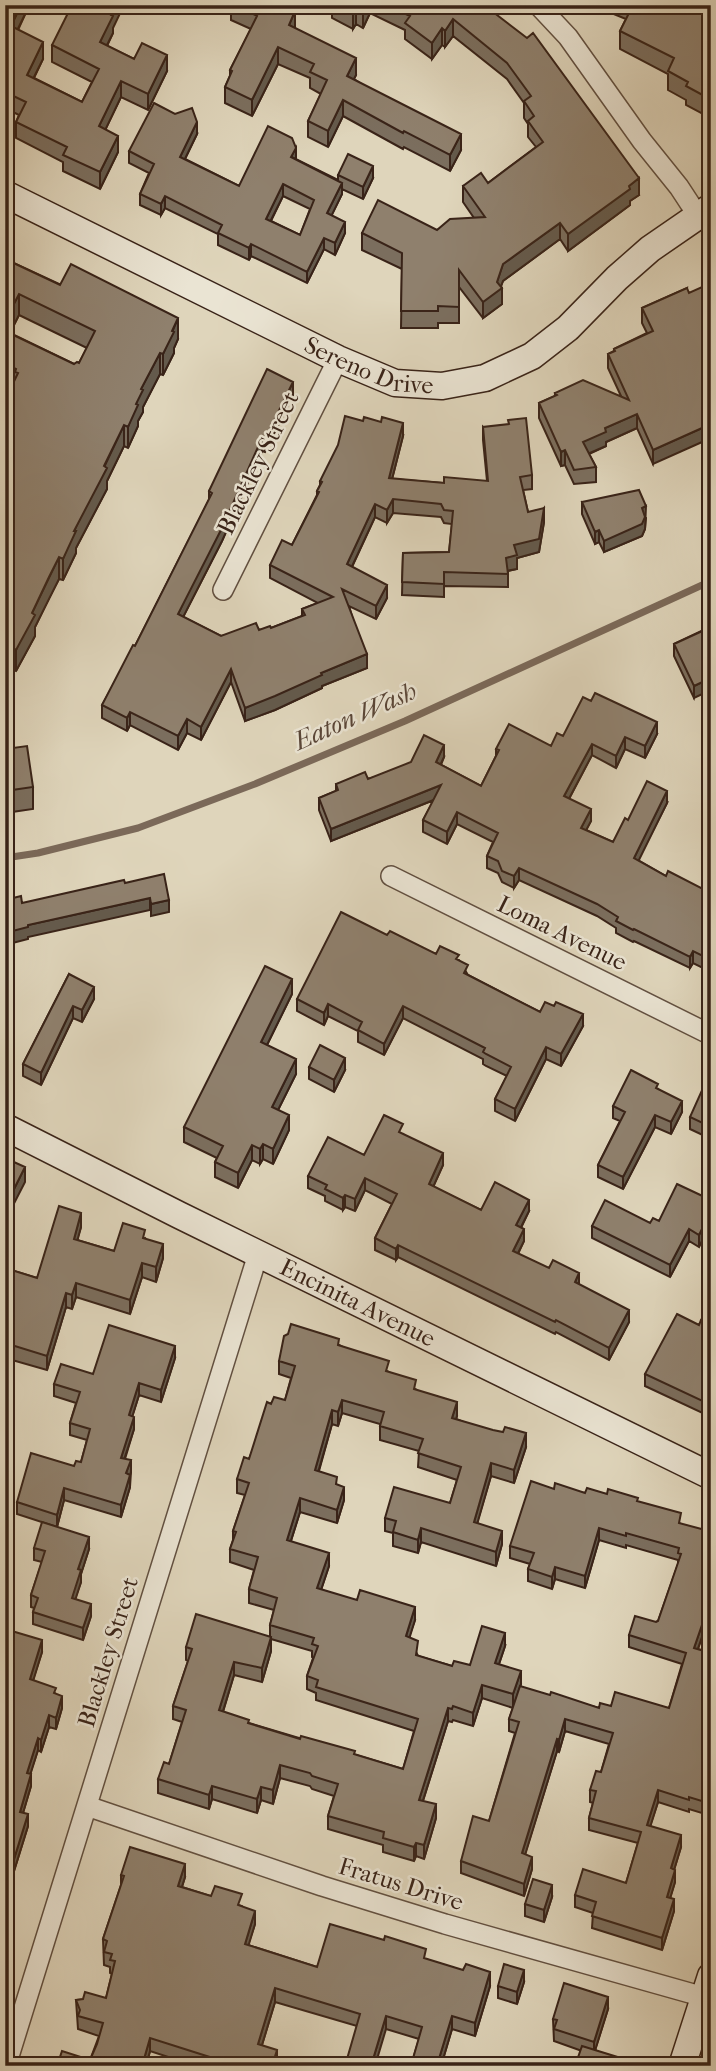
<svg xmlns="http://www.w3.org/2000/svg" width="716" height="2071" viewBox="0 0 716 2071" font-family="'IM FELL French Canon',serif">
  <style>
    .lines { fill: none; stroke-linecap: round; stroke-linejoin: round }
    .stream { stroke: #7b6959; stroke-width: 7 }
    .street-casing { stroke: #625041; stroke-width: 22 }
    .secondary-casing { stroke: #392318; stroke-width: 29 }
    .street { stroke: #eae4d3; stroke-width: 19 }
    .secondary { stroke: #eae4d3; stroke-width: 26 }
    .wall { fill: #7b6e5e; stroke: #392318; stroke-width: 2; fill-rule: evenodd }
    .shaded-wall { fill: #645a4c; stroke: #392318; stroke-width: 2 }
    .building { fill: #8f806d; stroke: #392318; stroke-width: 2; fill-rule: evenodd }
    .labels { text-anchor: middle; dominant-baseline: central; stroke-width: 5; stroke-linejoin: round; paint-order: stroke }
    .street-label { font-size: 24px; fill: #392318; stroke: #eae4d3 }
    .water-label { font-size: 26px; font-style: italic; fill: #5a4638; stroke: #eae4d3 }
  </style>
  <rect width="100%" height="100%" fill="#dfd5bb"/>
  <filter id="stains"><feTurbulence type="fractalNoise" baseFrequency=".00286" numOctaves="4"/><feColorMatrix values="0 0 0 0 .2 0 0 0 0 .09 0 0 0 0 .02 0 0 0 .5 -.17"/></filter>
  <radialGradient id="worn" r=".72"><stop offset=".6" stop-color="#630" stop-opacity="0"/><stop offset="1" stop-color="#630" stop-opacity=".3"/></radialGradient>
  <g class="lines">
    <path class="stream" d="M5,858L38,853L138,828L255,784L405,721L711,581"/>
    <g class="street-casing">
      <path id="street" d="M538,5L568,37L642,141L679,187L698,216
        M223,590L338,359
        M391,876L711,1035
        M87,1806L322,1886L445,1924L704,1997
        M6,2066L258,1254"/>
    </g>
    <g class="secondary-casing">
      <g id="secondary">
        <path id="s1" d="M5,194L338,359L395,383L442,386L485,378L532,356L568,328L617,278L650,249L711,207"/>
        <path id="s2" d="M5,1127L179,1215L711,1476"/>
        <path d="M682,2066L711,1976"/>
      </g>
    </g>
    <use href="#street" class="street"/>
    <use href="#secondary" class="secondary"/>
  </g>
  <path class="wall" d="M5,5H28V8L18,30L43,59L34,78L82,102L92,82L52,62V45L113,28V33L107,46L134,59L167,71L148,110L121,97L105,130L118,152L100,189L63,171V162L16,138V122L19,115L5,108Z
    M231,5H296L294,10L295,28L356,75L354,79L461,150L450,171L404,147L403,149L343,116L328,147L308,137V121L321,94L310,88V78L278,64L252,116L225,103V87L230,76V70L251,29L231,20Z
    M332,5H484L639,195L630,201V205L568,251L560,239L503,281L501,286L502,304L483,318L459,287V323H438V328H401L402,269L362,250V233L437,230L474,218L463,202V186L488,183L536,147L528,137V124L524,118V103L507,79L453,36L445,47L442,45L432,59L405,39V30L370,13L363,28L356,24L353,29L332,18Z
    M603,5H711V121L709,120V117L686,105V100L668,90V74L620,49V31L626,19L604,10V6Z
    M197,134L185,159L239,186L296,159L338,180V175L373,178L363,199L342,189V194L331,216L345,233L335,255L324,249L307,283L251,256L249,260L218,245V234L165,208L161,215L140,205V194L149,173L129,163V151ZM283,196L310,209L300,235L271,221Z
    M5,259L178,339L174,348V353L163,375L160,374L143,407V412L138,421V426L128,448L124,446L107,481V489L76,548V553L63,580L59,579L49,598L35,627V636L16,671L5,666V400L11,388L10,379L5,377ZM19,315L87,348L79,363L74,364L10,333Z
    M687,288L653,464L637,428L606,442V446L589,454L596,467V482L574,484L565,465L561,466L539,418V403L555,396V393L621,396L608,368V354L614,351V349L647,333L642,323V308Z
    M293,395L265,452L262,451L222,541L183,617L221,636L271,628L302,616V609L318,603L270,578V565L292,545L317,495V491L320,485V481L403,436L392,479L444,483L487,481L483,440V427L532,475V489L523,490L528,512L544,522L539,552L517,558V569L508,571V587L444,586V597L402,595L403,553L449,552L452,524L444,523L441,517L393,513L387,523L375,517L352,567L387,598L376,619L349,606L367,668L322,686V688L275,710L245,721L231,682L201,740L187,733L178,750L130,725L127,731L102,718V705L135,646L209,500V491Z
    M582,502L646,518L645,529L642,536L604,552L599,542L595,544L582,514Z
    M711,625L694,698L674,656V644L710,627Z
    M657,734L645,758L625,749L616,768L592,755L569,799L591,821L586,830L613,842L628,820L667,803L638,860L666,876L711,893V972L693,963L690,968L634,941L633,942L616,933V928L597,916L519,880L514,888L502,882L498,873L487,868V856L493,842L457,824L447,844L423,832V820L434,800L331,841L319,810V798L336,791V784L368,779L444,757L441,765L481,786L496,756V749L551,746L563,736Z
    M5,749L33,787V809L5,813Z
    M387,935L436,954L459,960L468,975L540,1012L583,1026L561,1066L546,1059L515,1121L495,1111V1099L507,1076L486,1066L483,1064V1059L403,1018L384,1055L358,1042V1031L328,1016L324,1025L297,1011V999Z
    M69,974L94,999L82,1022L73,1018L41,1085L23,1076V1064Z
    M292,994L267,1045L296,1074L278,1110L289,1130L273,1164L263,1159L260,1164L252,1160L238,1188L215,1177V1162L217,1158L184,1142V1127Z
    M309,1067L345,1070L334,1092L309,1079Z
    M658,1089L682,1112L671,1134L655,1127L623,1189L598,1177V1165L620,1121L613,1118V1106Z
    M711,1092V1139L690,1129V1117Z
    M403,1134L443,1165L433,1187L481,1210L529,1211L521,1228L524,1241L518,1254L579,1285L629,1322L609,1360L556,1332L555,1334L398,1257L396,1260L375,1250V1238L392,1204L365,1190L355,1211L345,1207L343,1210L325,1201V1196L308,1188V1176L364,1155Z
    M711,1200L699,1247L689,1241L670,1277L592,1238V1226L650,1223L659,1221Z
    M81,1227L77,1240L114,1251L145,1238L163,1258L156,1282L142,1277L130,1314L76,1297L72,1309L66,1307L47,1370L5,1358V1268L37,1278Z
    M699,1325H711V1417L645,1386V1374Z
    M339,1345L389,1372L457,1416L456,1419L526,1447L514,1483L491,1476L477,1523L502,1544L496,1566L421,1542L418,1553L393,1546V1533L385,1531V1518L450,1503L457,1480L418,1467L419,1451L380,1440V1424L342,1413L338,1426L332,1424L319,1471L337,1485L344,1500L337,1523L300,1512L291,1541L329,1566L321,1590L415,1620L409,1637L418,1656L452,1666L470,1665L505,1646L499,1664L521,1684L515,1701L550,1695L599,1708L611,1706L669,1708L682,1664L629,1647V1635L658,1621L678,1564V1560L626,1545V1548L599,1540L585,1588L555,1579L552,1589L528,1581V1569L530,1564L510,1558V1546L554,1489L585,1493L607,1494L638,1502L681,1524L711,1545V1621H709L706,1633L703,1634L698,1649L711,1653L705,1814L689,1809V1812L658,1802L650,1826L681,1847L674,1870L675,1882L670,1898L674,1911L662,1950L592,1928L593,1913L575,1907V1895L626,1883L638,1843L589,1830V1818L593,1803L590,1802V1790L601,1772L609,1744L565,1731L559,1752L557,1751L525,1854L532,1869L524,1896L461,1873V1861L489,1821L515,1733L509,1731V1719L513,1708L482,1698L473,1726L453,1720L452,1722L448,1721L423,1801L436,1818L424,1859L416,1856L414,1861L383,1852V1845L328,1829V1816L334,1796L312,1789L310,1786L280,1778L273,1804L261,1800L257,1813L212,1799L209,1809L158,1793V1779L169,1764L182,1722L173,1719V1706L188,1661L186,1660V1647L270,1637V1625L274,1610L249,1603V1589L254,1570L230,1562V1549L233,1540V1531L245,1495L237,1493V1479L249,1459L271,1404L285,1400L291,1378L279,1374V1361ZM271,1639L312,1651V1657L313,1658L307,1676V1689L316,1693V1700L414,1731L403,1769L249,1723L223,1712L234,1675L262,1682L271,1651Z
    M175,1358L161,1402L139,1395L132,1417L134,1429L125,1459L131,1472L130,1487L121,1517L64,1500L57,1527L17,1514V1502L81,1462L87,1440L70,1435V1423L76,1403L54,1396V1384L93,1374Z
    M34,1548L89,1549L81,1574V1582L75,1599L91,1616L83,1640L33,1624V1612L34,1608L31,1607V1595L42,1562L34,1560Z
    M5,1629L42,1652L33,1680L56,1694L62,1708L56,1729L49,1727L41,1752L38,1750L30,1774L31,1786L23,1813L28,1826L14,1871L5,1869Z
    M121,1875L185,1877L182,1887L242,1906L255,1924L248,1945L317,1967L426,1959L490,1986L475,2036L452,2029L441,2066H412V2062L419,2039L386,2029L357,2026L275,2002L262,2045L277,2063L276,2066H196L150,2051L146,2066H57L90,2060L99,2036L78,2029L76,2000L106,1998L112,1974L110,1973V1967L104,1965L103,1939L121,1885Z
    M552,1897L544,1922L525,1916V1904Z
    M524,1982L517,2004L498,1998V1986Z
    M608,2009L595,2050L624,2066L554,2041L553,2019Z"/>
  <path class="shaded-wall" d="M21,5H28V8L11,43V26Z
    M116,5H124L113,28V33L100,59V42Z
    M288,5H296L287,24V7Z
    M366,5H370V13L363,28V12Z
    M356,8V24L353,29V13Z
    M295,11V28L289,41V25Z
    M453,19V36L445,47V31Z
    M442,28V45L432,59V43Z
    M43,42V59L27,91V75Z
    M278,47V64L252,116V100Z
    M167,55V71L148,110V94Z
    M356,58V75L347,92V76Z
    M121,81V97L99,143V126Z
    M343,100V116L328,147V131Z
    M197,122V134L180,169V157Z
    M461,134V150L450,171V155Z
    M118,136V152L100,189V172Z
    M296,148V159L291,157Z
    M373,166V178L363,199V187Z
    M639,178V195L630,201V205L568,251V234Z
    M342,183V194L327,225V213Z
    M283,184V196L266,230V219Z
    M165,196V208L161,215V204Z
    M345,222V233L335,255V243Z
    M560,223V239L503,281L500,289L502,288V304L483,318V302L497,282L503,264Z
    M324,238V249L307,283V272Z
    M251,244V256L249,260V248Z
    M19,294V315L5,342V321Z
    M178,318V339L174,348V353L163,375V354Z
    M160,353V374L143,407V412L138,421V426L128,448V427L141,389Z
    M293,382V395L265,452V439Z
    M637,414V428L606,442V446L583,456V442L605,428Z
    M403,423V436L389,491V478Z
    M711,424V438L653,464V450Z
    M124,425V446L107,481V489L76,548V553L63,580V559L74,531Z
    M262,438V451L222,541L178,627V614Z
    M565,450V465L561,466V452Z
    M393,499V513L387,523V510Z
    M375,504V517L347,577V564Z
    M646,506L645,529L642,536L604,552V541L642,508Z
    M544,508V522L539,552L517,558V569L506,571V558L514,545Z
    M599,530V542L595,544V532Z
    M59,557V579L35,627V636L16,671V650L32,613Z
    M387,585V598L376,619V606Z
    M367,654V668L322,686V688L275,710L245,721V708L321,673Z
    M231,669V682L201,740V727Z
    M711,678V690L694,698V686Z
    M130,712V725L127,731V718Z
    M187,719V733L178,750V736Z
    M657,722V734L645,758V746Z
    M625,737V749L616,768V756Z
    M592,744V755L564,808V796Z
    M444,745V757L436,774V762Z
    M441,785V797L331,841V829Z
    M667,791V803L634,870V858Z
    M591,809V821L581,840V828Z
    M457,812V824L447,844V832Z
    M519,868V880L514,888V876Z
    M150,898V910L28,937V939L5,945V933L28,925Z
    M169,900V912L151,916V904Z
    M693,951V963L690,968V957Z
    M292,979V994L261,1057V1042Z
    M94,987V999L82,1022V1010Z
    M328,1004V1016L324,1025V1013Z
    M73,1006V1018L41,1085V1073Z
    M403,1006V1018L384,1055V1044Z
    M583,1014V1026L561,1066V1054Z
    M546,1047V1059L515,1121V1109Z
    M345,1058V1070L334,1092V1080Z
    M296,1059V1074L272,1122V1107Z
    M682,1101V1112L671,1134V1122Z
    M289,1115V1130L273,1164V1149Z
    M655,1115V1127L623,1189V1177Z
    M263,1144V1159L260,1164V1149Z
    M252,1145V1160L238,1188V1173Z
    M443,1153V1165L429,1196V1184Z
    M25,1167V1182L5,1221V1207Z
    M365,1178V1190L355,1211V1199Z
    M345,1195V1207L343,1210V1198Z
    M529,1200V1211L516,1237V1225Z
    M711,1211V1223L699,1247V1235Z
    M81,1213V1227L74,1253V1239Z
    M524,1229V1241L513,1263V1251Z
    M689,1229V1241L670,1277V1265Z
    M163,1244V1258L156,1282V1267Z
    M398,1245V1257L396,1260V1249Z
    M142,1263V1277L130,1314V1300Z
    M579,1273V1285L575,1282Z
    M76,1283V1297L72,1309V1295Z
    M66,1293V1307L47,1370V1356Z
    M629,1310V1322L609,1360V1348Z
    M175,1346V1358L161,1402V1390Z
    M139,1383V1395L129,1427V1415Z
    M342,1400V1413L338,1426V1412Z
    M457,1402V1416L452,1431V1418Z
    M332,1410V1424L315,1483V1470Z
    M134,1417V1429L121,1469V1458Z
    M526,1433V1447L514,1483V1470Z
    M131,1460V1472L126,1485V1473Z
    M491,1463V1476L474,1535V1522Z
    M130,1475V1487L121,1517V1505Z
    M344,1487V1500L337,1523V1510Z
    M64,1488V1500L57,1527V1515Z
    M300,1498V1512L287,1553V1540Z
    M421,1528V1542L418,1553V1540Z
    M599,1528V1540L585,1588V1576Z
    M502,1531V1544L496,1566V1552Z
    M89,1537V1549L81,1574V1582L72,1610V1598L78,1569Z
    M329,1553V1566L317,1602V1588Z
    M555,1567V1579L552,1589V1577Z
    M91,1604V1616L83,1640V1628Z
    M415,1607V1620L406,1649V1636Z
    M709,1609V1621L706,1633L703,1634L694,1660V1648L703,1622Z
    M505,1633V1646L495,1676V1663Z
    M271,1637V1651L262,1682V1668Z
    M42,1640V1652L30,1691V1679Z
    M234,1662V1675L219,1724V1710Z
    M521,1671V1684L513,1708V1694Z
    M482,1685V1698L473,1726V1713Z
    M62,1696V1708L56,1729V1718Z
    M448,1708V1721L419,1813V1800Z
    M49,1715V1727L41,1752V1740Z
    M565,1719V1731L559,1752V1740Z
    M38,1738V1750L27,1785V1773Z
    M557,1739V1751L522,1865V1853Z
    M280,1765V1778L273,1804V1790Z
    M31,1774V1786L20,1823V1812Z
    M711,1784V1796L705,1814V1802Z
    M212,1786V1799L209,1809V1795Z
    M261,1787V1800L257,1813V1799Z
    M658,1790V1802L647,1837V1825Z
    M436,1804V1818L424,1859V1845Z
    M28,1814V1826L14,1871V1859Z
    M681,1835V1847L671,1880V1868Z
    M416,1843V1856L414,1861V1847Z
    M532,1857V1869L524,1896V1884Z
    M185,1864V1877L178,1899V1886Z
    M675,1870V1882L667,1909V1897Z
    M552,1885V1897L544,1922V1910Z
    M674,1899V1911L662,1950V1938Z
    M255,1911V1924L245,1957V1944Z
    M524,1970V1982L517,2004V1992Z
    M490,1972V1986L475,2036V2023Z
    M275,1988V2002L258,2058V2044Z
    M608,1997V2009L594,2054V2042Z
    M386,2016V2029L375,2066H371Z
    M452,2016V2029L441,2066H438V2062Z
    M150,2038V2051L146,2066H142Z
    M277,2050V2063L276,2066H272Z"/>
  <path class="building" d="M5,5H21L11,26L43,42L27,75L82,102L99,69L52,45L72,5H116L111,15L113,16L100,42L134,59L142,43L167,55L148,94L121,81L99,126L118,136L100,172L63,155L67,147L16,122L26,102L5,92Z
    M235,5H288L287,7L295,11L289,25L356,58L347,76L461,134L450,155L404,131L403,133L343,100L328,131L308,121L327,80L310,72L314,64L278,47L252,100L225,87L232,71L230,70L257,16Z
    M339,5H366L363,12L356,8L353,13Z
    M387,5H484L527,38L533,33L639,178L629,186L630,189L568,234L560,223L503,264L497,282L502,288L483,302L459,270V307L438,306V311H401L402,253L362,233L378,200L437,230L450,219L485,217L463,186L481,173L488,183L543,142L528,121L534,116L524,101L531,96L507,63L453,19L445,31L442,28L432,43L405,23L410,16Z
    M633,5H711V102L709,101L710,99L686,86L688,82L668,71L674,58L620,31Z
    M154,103L175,114L192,108L197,122L180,157L239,186L268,126L292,138L296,148L291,157L342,183L327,213L345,222L335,243L324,238L307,272L251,244L249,248L218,233L222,225L165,196L161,204L140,194L154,164L129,151ZM283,184L314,200L300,235L266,219Z
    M348,154L373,166L363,187L338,175Z
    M5,259L60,285L71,264L178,318L172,331L174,332L163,354L160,353L141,389L143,390L136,404L138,405L128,427L124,425L104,466L107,468L74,531H76L63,559L59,557L49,577L32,613L35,615L16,650L5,645V400L18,373L15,372L16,369L10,366L13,359L5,356V331L74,364L77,362L79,363L95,331L19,294L5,321Z
    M711,283V424L653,450L637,414L605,428L606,432L583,442L596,467L574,470L565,450L561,452L539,403L557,395L555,393L583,380L629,400L608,354L615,351L614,349L653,331L642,308L687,288L689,293Z
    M267,369L293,382L265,439L262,438L222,528L178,614L221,636L256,623L259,630L270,626L271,628L305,615L302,609L333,597L270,565L282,540L292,545L319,492L317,491L322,482L320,481L338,445L345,416L363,421L364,417L381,422L382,417L403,423L389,478L444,483V477L488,481L483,427L509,424L508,420L526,418L532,475L520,477L528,512L544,508L539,539L514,545L517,555L506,558L508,574L444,572V584L402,582L403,553L449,552L453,511L444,510L441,504L393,499L387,510L375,504L347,564L387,585L376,606L342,589L367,654L321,673L322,675L275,696L245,708L231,669L201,727L187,719L178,736L130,712L127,718L102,705L133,645L135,646L212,493L209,491Z
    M639,490L646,506L642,508L645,517L642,524L604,541L599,530L595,532L582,502Z
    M711,627V678L694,686L674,644Z
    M595,693L657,722L645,746L625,737L616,756L592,744L564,796L591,809L581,828L613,842L625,818L628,820L647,781L667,791L634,858L666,876L668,871L711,893V960L693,951L690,957L634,929L633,930L616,921L618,917L597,904L519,868L514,876L502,871L498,861L487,856L498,833L457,812L447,832L423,820L441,785L331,829L319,798L338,790L336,784L365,772L368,779L411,762L424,735L444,745L436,762L481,786L499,750L496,749L509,724L551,746L557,733L563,736L583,697L591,701Z
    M27,746L33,787L5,791V749Z
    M164,874L169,900L151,904L150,898L28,925V927L5,933V900L21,896L22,903L124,880L125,883Z
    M341,912L387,935L390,931L436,954L440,946L459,955L456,959L468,965L464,973L540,1012L545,1002L554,1006L556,1002L583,1014L561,1054L546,1047L515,1109L495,1099L511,1067L486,1054L483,1052L485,1048L403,1006L384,1044L358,1030L362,1022L328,1004L324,1013L297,999Z
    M265,966L292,979L261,1042L296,1059L272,1107L289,1115L273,1149L263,1144L260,1149L252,1145L238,1173L215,1162L223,1146L184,1127Z
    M69,974L94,987L82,1010L73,1006L41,1073L23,1064Z
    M320,1045L345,1058L334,1080L309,1067Z
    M631,1070L658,1084L656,1088L682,1101L671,1122L655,1115L623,1177L598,1165L625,1112L613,1106Z
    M703,1088L711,1092V1127L690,1117Z
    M384,1115L403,1124L399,1132L443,1153L429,1184L481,1210L495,1182L529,1200L516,1225L524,1229L513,1251L549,1268L553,1260L579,1273L575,1282L629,1310L609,1348L556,1320L555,1322L398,1245L396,1249L375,1238L397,1194L365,1178L355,1199L345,1195L343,1198L325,1189L327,1185L308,1176L328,1137L364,1155Z
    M5,1158L25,1167L5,1207Z
    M677,1184L711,1200V1211L699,1235L689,1229L670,1265L592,1226L605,1200L650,1223L653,1218L659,1221Z
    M59,1206L81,1213L74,1239L114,1251L123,1223L145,1230L143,1238L163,1244L156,1267L142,1263L130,1300L76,1283L72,1295L66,1293L47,1356L5,1343V1268L37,1278Z
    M677,1314L699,1325L701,1320L711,1325V1405L645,1374Z
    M291,1324L339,1339L338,1345L389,1361L386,1371L416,1380L414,1389L457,1402L452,1418L493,1430L503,1432L505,1427L526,1433L514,1470L491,1463L474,1522L502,1531L496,1552L421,1528L418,1540L393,1532L396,1521L385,1518L394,1487L450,1503L461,1467L418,1453L423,1439L380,1426L384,1412L342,1400L338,1412L332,1410L315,1470L337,1477L336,1484L344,1487L337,1510L300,1498L287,1540L329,1553L317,1588L357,1600L360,1590L415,1607L406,1636L418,1641L416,1655L452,1666L454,1661L470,1665L482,1626L505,1633L495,1663L521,1671L513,1694L482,1685L473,1713L453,1706L452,1709L448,1708L419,1800L436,1804L424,1845L416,1843L414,1847L383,1838L384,1832L328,1816L338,1784L312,1776L310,1773L280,1765L273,1790L261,1787L257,1799L212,1786L209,1795L158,1779L164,1762L169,1764L186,1710L173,1706L192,1649L186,1647L196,1614L271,1637L262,1668L234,1662L219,1710L249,1720L248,1723L300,1739L301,1736L355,1751L354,1754L403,1769L418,1719L316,1687L318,1680L307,1676L318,1646L312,1644L314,1638L270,1625L277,1598L249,1589L258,1557L230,1549L236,1532L233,1531L249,1483L237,1479L244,1457L249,1459L267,1402L271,1404L274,1397L285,1400L295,1366L279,1361L284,1336L288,1334Z
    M109,1325L175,1346L161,1390L139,1383L129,1415L134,1417L121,1458L131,1460L126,1473L130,1475L121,1505L64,1488L57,1515L17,1502L31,1453L74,1466L76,1461L81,1462L90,1429L70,1423L80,1392L54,1384L61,1364L93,1374Z
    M531,1481L554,1489L555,1483L585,1493L587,1488L607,1494L608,1489L638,1498L637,1501L681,1513L679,1523L709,1531L706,1543L711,1545V1609H709L706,1621L703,1622L694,1648L711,1653V1784L705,1802L689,1797V1800L658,1790L647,1825L681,1835L671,1868L675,1870L667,1897L674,1899L662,1938L592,1916L596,1902L575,1895L583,1869L626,1883L641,1832L589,1818L596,1791L590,1790L596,1771L601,1772L613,1733L565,1719L559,1740L557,1739L522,1853L532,1857L524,1884L461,1861L473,1816L489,1821L519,1722L509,1719L520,1686L550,1695L551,1692L599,1708L600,1703L611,1706L615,1692L669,1708L686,1653L629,1635L635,1616L656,1622L658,1621L681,1554L678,1553L679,1548L626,1533V1536L599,1528L585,1576L555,1567L552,1577L528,1569L534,1553L510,1546Z
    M42,1522L89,1537L78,1569L81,1570L72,1598L91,1604L83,1628L33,1612L38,1598L31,1595L45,1551L34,1548Z
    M5,1629L42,1640L30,1679L56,1688L54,1693L62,1696L56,1718L49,1715L41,1740L38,1738L27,1773L31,1774L20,1812L28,1814L14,1859L5,1857Z
    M130,1847L185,1864L178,1886L211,1896L215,1886L242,1894L238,1905L255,1911L245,1944L317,1967L330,1924L384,1940L385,1936L426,1949L424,1958L463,1970L466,1964L490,1972L475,2023L452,2016L438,2062L432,2060L431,2066H425L412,2062L422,2027L386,2016L371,2066H345L360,2014L275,1988L258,2044L277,2050L272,2066H214L216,2059L150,2038L142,2066H57L62,2051L90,2060L97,2044L103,2023L78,2016L80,2010L76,2000L83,1999L85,1992L106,1998L115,1961L110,1960L112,1954L104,1952L107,1941L103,1939L124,1876L121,1875Z
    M533,1879L552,1885L544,1910L525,1904Z
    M504,1964L524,1970L517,1992L498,1986Z
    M564,1983L608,1997L594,2042L554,2029L557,2020L553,2019Z
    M582,2046L624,2059L622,2066H575Z"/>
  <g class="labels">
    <g class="street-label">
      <text stroke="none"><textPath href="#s1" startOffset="404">Sereno Drive</textPath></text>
      <text transform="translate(258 463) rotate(-64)">Blackley Street</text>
      <text transform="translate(562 933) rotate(26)">Loma Avenue</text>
      <text stroke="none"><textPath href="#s2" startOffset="394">Encinita Avenue</textPath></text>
      <text transform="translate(108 1652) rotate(-73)">Blackley Street</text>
      <text transform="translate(401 1884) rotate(17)">Fratus Drive</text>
    </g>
    <g class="water-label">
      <text transform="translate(355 716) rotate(-24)">Eaton Wash</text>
    </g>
  </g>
  <rect width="716" height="2071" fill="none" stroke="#dfd5bb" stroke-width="28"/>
  <rect x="7" y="7" width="702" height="2057" fill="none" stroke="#392318" stroke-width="3.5"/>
  <rect x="14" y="14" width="688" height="2043" fill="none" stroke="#392318" stroke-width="2"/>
  <rect width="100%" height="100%" filter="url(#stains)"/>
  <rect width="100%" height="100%" fill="url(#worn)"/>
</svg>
